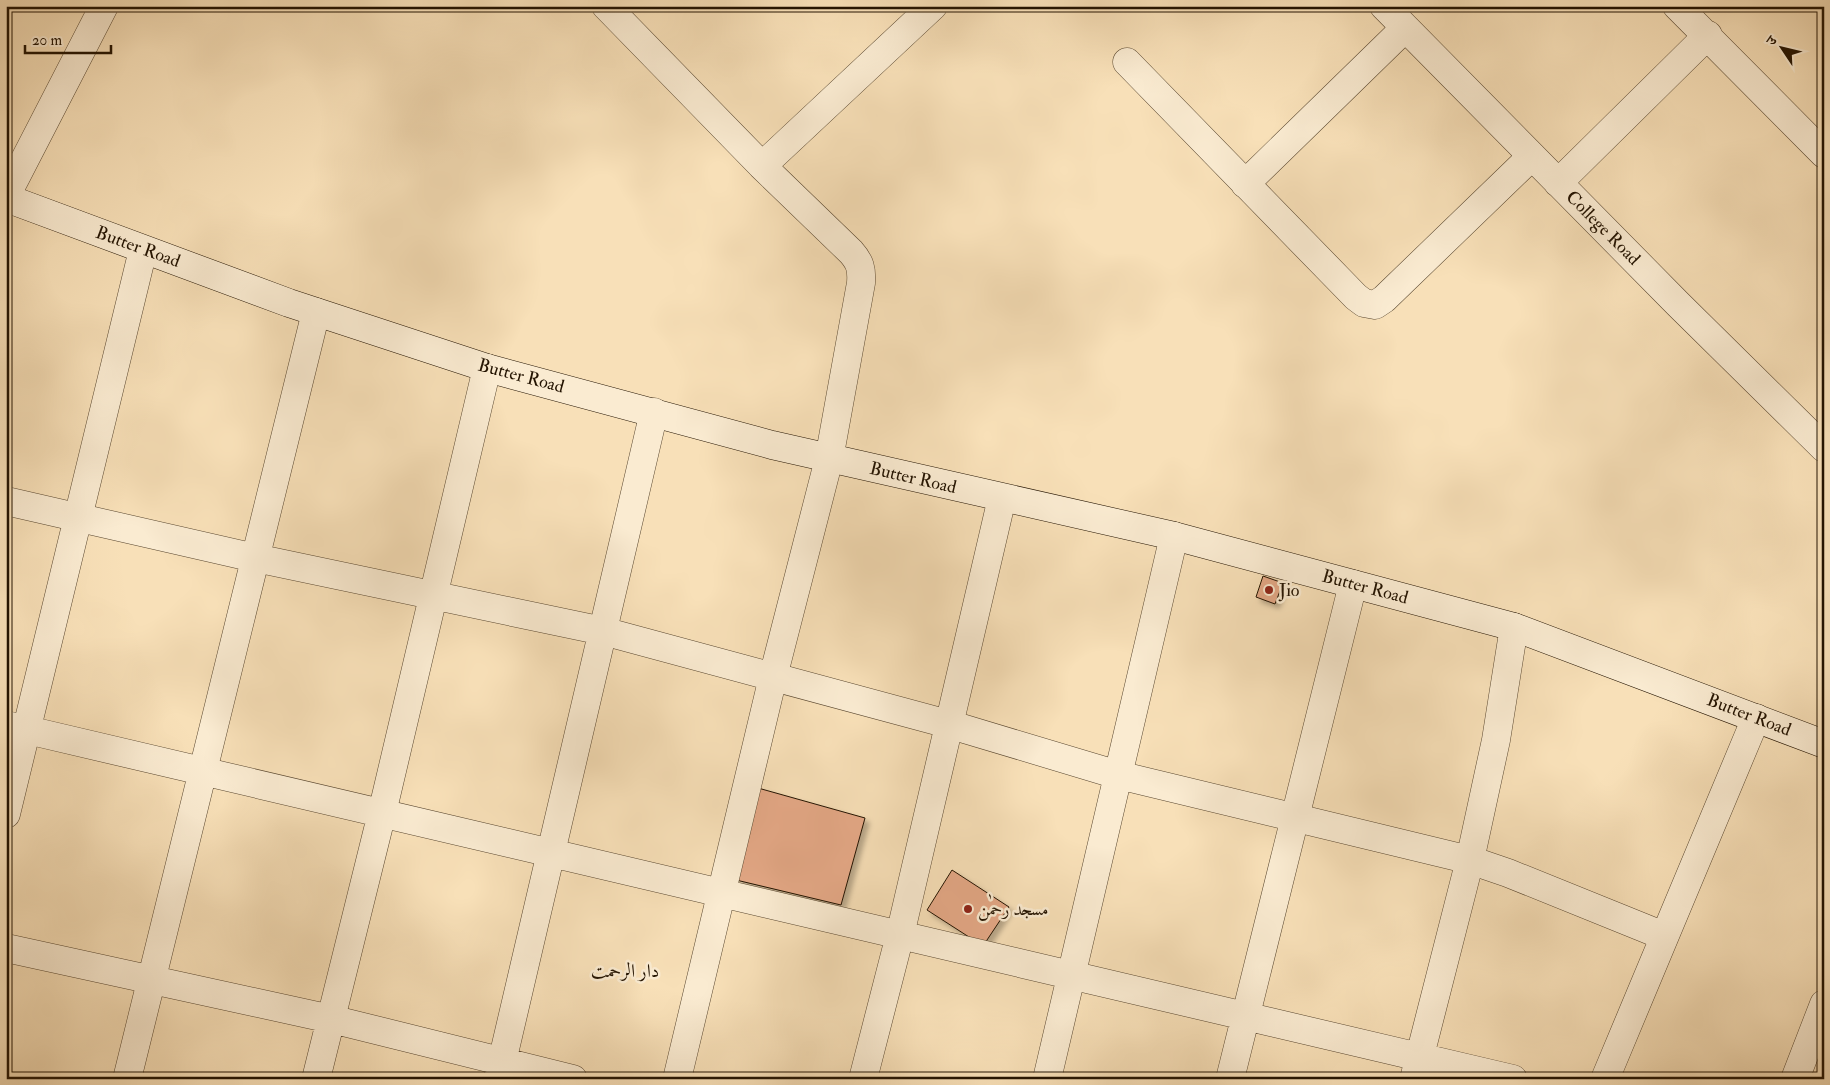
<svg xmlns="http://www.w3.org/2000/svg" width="1830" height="1085" viewBox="0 0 1830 1085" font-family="'IM FELL Double Pica',Amiri,'Noto Serif Devanagari',serif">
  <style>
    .building { fill: #e4a886; stroke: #231301; filter: url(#shadow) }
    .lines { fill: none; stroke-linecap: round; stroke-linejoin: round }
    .street-casing { stroke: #58462f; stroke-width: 29 }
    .secondary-casing { stroke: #231301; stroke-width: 29 }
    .street { stroke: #faebd1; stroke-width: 28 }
    .secondary { stroke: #faebd1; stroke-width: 28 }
    .poi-dot { fill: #8f2418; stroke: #faebd1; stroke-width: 2 }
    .labels { text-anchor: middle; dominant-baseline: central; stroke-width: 5; stroke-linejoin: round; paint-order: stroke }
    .street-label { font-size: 18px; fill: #231301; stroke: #faebd1 }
    .poi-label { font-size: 18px; fill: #231301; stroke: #faebd1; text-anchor: start }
    .neighbourhood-label { font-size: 19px; fill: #231301; stroke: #faebd1 }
  </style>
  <defs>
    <filter id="shadow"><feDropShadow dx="4.5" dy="4.5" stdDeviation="2.5" flood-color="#0004"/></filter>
  </defs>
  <rect width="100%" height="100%" fill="#f8e0b8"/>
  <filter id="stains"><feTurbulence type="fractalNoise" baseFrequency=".004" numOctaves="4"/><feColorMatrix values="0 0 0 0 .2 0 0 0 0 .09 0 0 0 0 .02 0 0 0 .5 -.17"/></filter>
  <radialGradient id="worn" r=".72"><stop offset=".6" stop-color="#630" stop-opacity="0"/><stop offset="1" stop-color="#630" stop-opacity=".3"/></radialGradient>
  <path class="building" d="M1263,576L1283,583L1275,604L1256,597Z
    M758,788L865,818L841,905L736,880Z
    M952,870L1009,907L983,946L927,910Z"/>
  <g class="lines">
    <g class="street-casing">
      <path id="street" d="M606,6L762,166L851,252C860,262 862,269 861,283L829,459L773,677L677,1079
        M1384,6L1678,304L1824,448
        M1677,6L1824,154
        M1127,62L1356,297L1364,303L1375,305L1384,299L1532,156
        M762,166L933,6
        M1558,183L1708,35
        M1245,184L1405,28
        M6,196L104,6
        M6,501L255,558L603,631L948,724L1118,775L1470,860L1508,873L1664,936
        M6,725L1513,1079
        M6,814L143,250
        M6,948L331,1019L573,1079
        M127,1079L316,312
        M316,1079L382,813L487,368
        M498,1079L654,412
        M863,1079L900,935L1002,498
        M1047,1079L1174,536
        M1230,1079L1353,584
        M1414,1079L1470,860L1496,740L1514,627
        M1605,1079L1756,718
        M1795,1079L1824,1004"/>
    </g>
    <g class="secondary-casing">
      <path id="secondary" d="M6,198L289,303L487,368L772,445L1174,536L1514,627L1824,744"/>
    </g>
    <use href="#street" class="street"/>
    <use href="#secondary" class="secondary"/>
  </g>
  <g class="poi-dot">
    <circle cx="1269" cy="590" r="5"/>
    <circle cx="968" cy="909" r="5"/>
  </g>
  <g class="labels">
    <g class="street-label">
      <text transform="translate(1603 228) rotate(45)">College Road</text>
      <text transform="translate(138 247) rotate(20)">Butter Road</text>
      <text transform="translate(521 376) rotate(15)">Butter Road</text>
      <text transform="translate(913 478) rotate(13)">Butter Road</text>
      <text transform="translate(1365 587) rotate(15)">Butter Road</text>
      <text transform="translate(1749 715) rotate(21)">Butter Road</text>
    </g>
    <g class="poi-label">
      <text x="1279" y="590">Jio</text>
      <text x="978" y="909">مسجد رحمٰن</text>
    </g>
    <g class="neighbourhood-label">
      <text x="625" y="971">دار الرحمت</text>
    </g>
  </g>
  <rect width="1830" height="1085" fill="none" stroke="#f8e0b8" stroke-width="25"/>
  <rect x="8" y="8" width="1815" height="1070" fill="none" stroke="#231301" stroke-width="2.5"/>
  <rect x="12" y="12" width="1805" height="1060" fill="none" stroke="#231301"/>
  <g transform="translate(1782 48) rotate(305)" stroke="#faebd1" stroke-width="4" paint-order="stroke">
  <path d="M0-4L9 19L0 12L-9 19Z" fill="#231301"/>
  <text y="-8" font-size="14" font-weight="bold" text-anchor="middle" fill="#231301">उ</text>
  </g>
  <path d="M25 45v8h86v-8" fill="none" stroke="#231301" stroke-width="2.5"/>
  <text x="32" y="45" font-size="15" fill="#231301" stroke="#faebd1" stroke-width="4" paint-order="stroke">20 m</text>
  <rect width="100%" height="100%" filter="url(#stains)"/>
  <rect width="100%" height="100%" fill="url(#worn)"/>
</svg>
